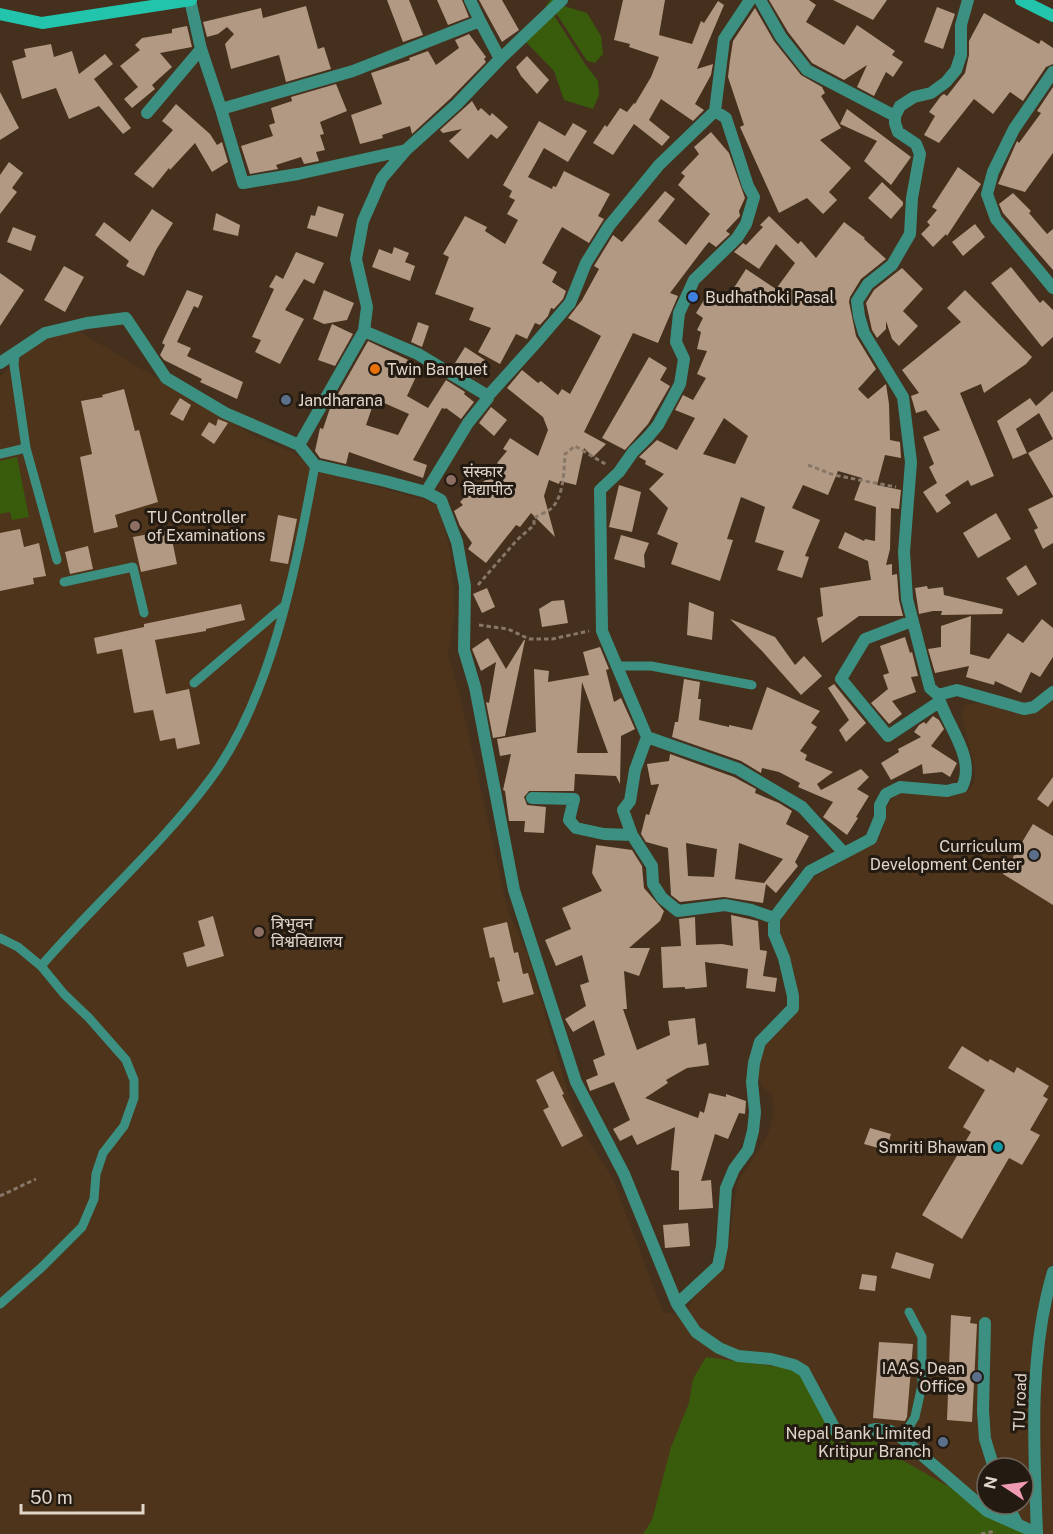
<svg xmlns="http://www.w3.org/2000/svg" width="1053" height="1534" viewBox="0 0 1053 1534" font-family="'Public Sans','Noto Sans Devanagari',sans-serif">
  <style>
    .built { fill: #4d341b; fill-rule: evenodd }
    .green { fill: #395c0c }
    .building { fill: #b19983; fill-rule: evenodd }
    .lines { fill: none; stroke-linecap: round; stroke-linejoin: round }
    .path { stroke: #887767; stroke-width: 3; stroke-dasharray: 4.5 3; stroke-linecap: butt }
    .service { stroke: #3c9081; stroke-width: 9 }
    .minor { stroke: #3c9081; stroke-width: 12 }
    .tertiary { stroke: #3c9081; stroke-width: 12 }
    .secondary { stroke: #23c4ac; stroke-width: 12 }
    .shop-dot { fill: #3f7fe0; stroke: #231a12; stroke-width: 2 }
    .food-dot { fill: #e8710a; stroke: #231a12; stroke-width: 2 }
    .service-dot { fill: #5c6f8a; stroke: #231a12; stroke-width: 2 }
    .education-dot { fill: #8d6e63; stroke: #231a12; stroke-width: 2 }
    .culture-dot { fill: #0f9aa8; stroke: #231a12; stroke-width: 2 }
    .labels { text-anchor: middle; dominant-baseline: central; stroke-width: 6; stroke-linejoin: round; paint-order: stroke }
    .poi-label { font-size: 16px; fill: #e2d5c9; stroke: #231a12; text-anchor: start }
    .street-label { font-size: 16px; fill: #e2d5c9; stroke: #231a12 }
  </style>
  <rect width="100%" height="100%" fill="#44301d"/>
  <path class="built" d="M75,329L254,436L290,451L322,472L425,500L439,506L451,556L455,613L448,655L460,696L508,911L527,953L572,1106L590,1144L612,1177L663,1312L678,1314L687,1308L725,1252L731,1231L737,1183L768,1135L774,1113L772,1095L763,1087L756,1075L762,1044L790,1012L796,991L794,970L779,941V923L786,904L799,886L879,839L884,825L887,807L892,798L899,793L956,796L968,790L974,783L975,767L961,715L965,705L986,702L1022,714H1030L1038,712L1053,700V1534H0V376L34,345L57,331ZM987,1468H1023V1504H987Z"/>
  <path class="green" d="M550,0H558L564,6L587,13L601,36L603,54L595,63L587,61L558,16L546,6Z
    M545,8L555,17L585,64L598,81L599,95L593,109L564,100L554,71L522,38Z
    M17,457L29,517L12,520L10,512L0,514V461Z
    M706,1357L787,1368L801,1375L816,1406L832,1426L873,1435L895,1456L960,1493L1038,1534H643L652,1520L671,1447L689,1403L693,1379Z"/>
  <path class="building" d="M387,0H409L423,35L403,42Z
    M437,0H462L469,17L448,25Z
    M479,0H502L519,30L502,42Z
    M623,0H665L659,35L692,44L701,21L704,23L718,1L724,5L697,69L713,64L711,75L695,104L704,110L693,121L661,99L649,120L670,137L662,146L634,124L613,155L593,143L605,125L607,127L620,108L627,112L634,103L635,104L651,77L659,57L629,47L630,44L614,40Z
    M769,0H809L816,5L806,22L844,45L857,25L895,51L892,55L903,62L893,77L886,72L874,96L857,87L867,65L844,80L812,63L788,32Z
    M833,0H887L873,20Z
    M306,6L318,49L324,47L331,69L286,82L279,55L231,69L225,44L234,34L227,27L218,34L207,37L203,22L261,8L263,18Z
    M937,7L955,14L943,49L924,42Z
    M755,8L774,41L801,75L822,87L825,93L821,96L841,128L820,140L851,168L829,192L837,200L823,214L807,198L779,213L740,127L744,125L728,77L730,60L733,41Z
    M984,13L1039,44L1041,40L1053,48V64L1046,67L1023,101L1010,92L993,114L974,99L939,143L924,135L935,116L929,112L941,96L944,94L947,96L965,73L969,55V41Z
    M187,26L192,47L160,53L172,67L152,85L155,89L132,108L124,99L138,87L120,66L140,50L135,45L142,38L172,33V29Z
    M469,34L486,57L484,59L486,62L451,98L412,134L410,126L382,135L383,138L360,144L351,115L382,104L371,73L410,60L409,58L428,51L436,65L459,48L455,40Z
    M51,44L54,57L72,51L79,74L105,54L113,64L94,79L131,128L123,134L99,106L69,119L56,88L22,99L12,61L26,57L24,49Z
    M527,56L549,80L537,94L521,76L516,67Z
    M336,84L347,111L320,122L324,134L320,135L325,150L316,152L319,161L304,164L301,157L276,165L278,169L250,174L241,146L273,136L269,125L275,123L271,108L292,101L291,97Z
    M1053,87V153L1025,192L998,184L1017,141L1019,143L1041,113L1037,111Z
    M0,92L19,128L0,140Z
    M472,101L478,111L481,108L490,116L492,113L508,127L497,139L491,134L468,159L449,141L462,129L443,133L440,130Z
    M176,104L210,134L217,145L222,142L228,162L212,172L195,143L170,170L169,168L153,188L134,174L173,130L162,121Z
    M847,109L911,157L891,185L864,161L877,141L840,124Z
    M539,121L565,136L573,123L587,131L568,162L544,148L528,177L552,189L553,186L556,187L564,171L610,194L598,216L604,219L589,243L562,227L542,263L557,272L552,282L566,291L563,299L554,309L551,308L548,316L540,325L535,323L527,339L516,334L500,364L478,352L491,328L469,320L474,308L435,294L449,257L443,254L465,216L487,227L485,231L505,244L518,220L507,214L515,200L509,197L512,191L503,185Z
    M711,132L729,153L745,198L739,211L740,216L726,231L730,234L716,247L709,242L704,248L670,293L678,296L658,343L633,333L584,432L606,444L593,457L584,448L576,485L560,481L559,484L549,480L544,496L555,537L531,513L520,527L516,525L486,563L468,549L472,543L460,526L454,511L463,505L460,502L478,483L480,484L503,468L497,463L507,451L503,449L510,438L538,456L548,430L543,417L507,388L522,370L538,383L541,381L558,395L562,389L570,394L601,336L568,318L582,300L599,269L594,266L613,235L622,242L665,191L675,199L658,221L686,245L710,214L678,185L685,176L681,173L699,154L694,147Z
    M9,162L23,173L12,188L17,192L0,214V175Z
    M958,167L981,184L947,236L946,234L933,247L921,234L930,225L927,222L937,210L932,207Z
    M882,182L903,202V205L891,219L868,198Z
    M1013,193L1031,211L1029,213L1047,234L1053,229V270L1003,213L999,204Z
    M318,206L344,214L337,237L307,228L311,215L315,216Z
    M152,209L173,223L156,250L144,276L126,266L129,261L95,235L104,222L130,242Z
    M216,213L240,225L238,236L213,230Z
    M769,216L798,244L801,241L816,258L844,222L865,238L864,239L886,259L861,279L850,297L849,302L856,336L876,369L858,389L868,399L886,384L889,404L890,440L900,442L901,458L885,455L877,485L901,490L899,509L891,508L890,549L886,565L892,564V575L897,574L899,600L903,616H859L822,643L817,618L823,616L820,588L871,580L868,561L838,548L845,532L864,541L865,539L875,541L876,507L854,500L862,478L838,471L828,495L803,485L792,508L820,520L805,556L809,557L802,578L777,570L784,551L755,542L765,507L741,497L727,539L733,540L720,581L671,564L678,543L657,534L668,508L649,489L664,474L645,464L646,461L639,457L657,440L677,450L695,418L675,410L683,395L693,400L706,378L697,374L707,351L697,349L701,332L697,330L703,318L696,313L707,295L723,305L746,269L776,289L795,263L776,244L759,269L734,252L743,243L746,245L763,227L760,225ZM724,418L748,436L735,464L703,454Z
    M975,224L985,237L963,256L952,242Z
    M13,227L36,236L31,251L7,242Z
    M394,247L409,253L405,262L415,266L410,281L372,267L379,249L392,254Z
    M296,252L324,263L314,284L304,279L285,310L304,319L280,364L255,352L261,340L252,337L274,289L269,287L276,275L283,279Z
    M64,266L84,277L65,312L44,300Z
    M1011,267L1040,303L1043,300L1053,310V337L1042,347L991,283Z
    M902,268L923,289L903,311L918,326L899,346L892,339L886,321V329L877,338L872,330L866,303L874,290Z
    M0,273L24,290L0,326Z
    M187,290L203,296L198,308L194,306L177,342L191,348L187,356L243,382L237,399L200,382L202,379L164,360L160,355L165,345L162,343Z
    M324,290L354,303L347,320L324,324L313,319Z
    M965,290L1032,357L1026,364L984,393L981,384L960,393L994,476L971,486L968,480L945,495L951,503L937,513L923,492L937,483L929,467L934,464L923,437L940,430L926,410L916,413L911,396L919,393L902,370L961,322L947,308Z
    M418,322L429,326L422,347L411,342Z
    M332,324L353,334L335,366L318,360Z
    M368,341L421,366L407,396L428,408L446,380L465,392L464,394L474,402L461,419L446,408L445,409L442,408L413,460L427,465L423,478L349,452L346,464L320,458L315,451L320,428L323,429L330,408ZM375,399L409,414L398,435L366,425Z
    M465,347L485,360L474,378L455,367L457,364L455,363Z
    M649,357L667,368L660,380L670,386L648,424L625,450L602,438Z
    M124,389L135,431L139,430L158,502L115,515L118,527L94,533L80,457L92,454L81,401L103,397L102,395Z
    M1053,391V439L1039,413L1016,429L1027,453L1013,459L997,421L1030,398L1036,406Z
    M180,398L191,405L183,421L170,414Z
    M491,407L507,420L494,436L479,423Z
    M218,419L228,423L214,444L201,435L209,422L216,426Z
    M1053,439V496L1028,453Z
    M619,485L641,492L632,532L609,527Z
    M1053,497V543L1043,549L1034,530L1038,528L1028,509Z
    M996,513L1011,539L978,558L963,533Z
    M278,515L297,519L288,564L270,561Z
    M20,529L24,547L39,543L46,576L33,578L34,584L0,591V533Z
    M170,530L177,564L141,572L133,537Z
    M621,535L649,543L644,555L645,568L614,559Z
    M88,546L93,569L70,574L65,552Z
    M1026,565L1037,584L1018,596L1006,578Z
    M927,586L928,589L943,587L944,595L1003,609L1002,614L941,615L942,611H933L919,614L915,588Z
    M487,588L495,607L482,613L473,594Z
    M564,600L568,623L542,627L539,609L552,601Z
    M689,602L714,612L712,640L687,635Z
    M241,604L245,620L206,629V631L155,640L166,694L189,689L200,744L177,749L175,738L160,741L153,710L134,713L122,649L97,654L94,638L144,627V624Z
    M971,616L970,654L989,659L1008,633L1023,643L1042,619L1053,628V657L1040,677L1031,672L1021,693L995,681L994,685L966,677L969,666L935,673L928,649L941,647V626Z
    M730,619L775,637L795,665L804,656L822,676L801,695L762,651Z
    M905,637L910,653L912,652L918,676L911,677L916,692L892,701L902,714L889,724L871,703L888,689L883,675L889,673L880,646Z
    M488,638L506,669L524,640H525L505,736L493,738L486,702L489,703L496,662L481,671L472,649Z
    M600,647L609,669L606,670L614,702L621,698L635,729L621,736L620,784L616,776L575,774L574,791H529L524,797L527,805L546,807L544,833L524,832L525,821H509L505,791L503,790L511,754L500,756L497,739L536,732L534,669L549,671L548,682L589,675L583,652ZM582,682L608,753H577Z
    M684,679L700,682L698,699H701L699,720L729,727V725L752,730L767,687L820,711L811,723L817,727L800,751L807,755L805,760L833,772L817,784L821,790L861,769L869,777L857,789L869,796L856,817L858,818L847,835L823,817L833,802L798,787L800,783L779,772L762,768L761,773L741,761L672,737L675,722H678Z
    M834,684L866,723L846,742L839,730L849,720L828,688Z
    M933,716L939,720L944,729L931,746L957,763L950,777L942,772L923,774L922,764L891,780L881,763L899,752L898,749L921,737L914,732L919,725L924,722L926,724Z
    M670,754L734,777L756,789L755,793L779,803L792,811L786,824L809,836L795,862L798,866L776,893L766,884L763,903L724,897L680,902L671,895L668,848L646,842L641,834L646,814L649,815L659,784L651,785L647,764L669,761ZM686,843L717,849L714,877L688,876ZM739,843L783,859L764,883L735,879Z
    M1053,777V800L1048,807L1037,799Z
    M1033,824L1053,836V905L1003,874Z
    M596,845L632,850L642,866L644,888L664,911L660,921L629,948H650L639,976L624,971L627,1009H623L637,1050L670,1035L668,1021L695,1018L698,1045L706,1043L709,1065L687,1068L666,1080L668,1083L645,1098L698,1118L700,1111L704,1113L709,1093L726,1097V1094L746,1101L745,1114L739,1113L728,1139L715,1134L701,1181L711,1180L713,1208L679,1210V1171L671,1170L675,1127L637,1145L632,1135L620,1141L613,1129L630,1120L614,1082L590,1091L586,1080L598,1075L593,1060L605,1055L594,1020L573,1032L565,1019L586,1006L580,985L589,982L582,955L556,966L545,940L571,929L562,908L602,891L592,873Z
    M731,915L758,921L760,950L767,951L763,976L777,978L775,992L746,988L748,969L705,962L707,987L685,989V987L663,988L661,947L681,946L679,919L695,917L696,945L722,944L733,946Z
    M213,916L224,956L187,967L183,953L205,946L198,921Z
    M507,922L514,953L518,952L523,974L528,973L534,994L503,1003L497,982L500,981L494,957L490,958L483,928Z
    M962,1046L988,1062L990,1059L1014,1073L1017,1067L1049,1086L1043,1096L1048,1099L1030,1130L1040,1135L1022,1165L1009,1158L962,1239L922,1215L971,1132L963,1127L985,1090L948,1068Z
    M553,1071L564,1094L562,1095L583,1136L562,1147L543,1110L549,1107L536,1080Z
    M870,1128L891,1134L886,1150L864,1144Z
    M688,1223L690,1246L665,1248L663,1225Z
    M896,1252L934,1264L930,1279L891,1268Z
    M862,1274L877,1276L875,1291L859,1289Z
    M951,1315L971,1317L970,1323L977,1324L972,1422L947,1420Z
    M879,1342L913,1344L907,1417L905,1421L873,1418Z"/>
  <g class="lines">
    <path class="path" d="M808,465L834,475L896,487
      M478,585L517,540L534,525V518C539,515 547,512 552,508C564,495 564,470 565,454L575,446L607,465
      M479,625L508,629L529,639H552L589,631
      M0,1196L36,1179
      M981,1534L996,1531"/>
    <path class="service" d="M15,354L14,365L26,448L57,560
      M0,454L26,448
      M64,582L133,567L144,613
      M617,666H651L752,685
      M194,683L283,607
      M0,938L18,947L41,966L64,994L89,1018L126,1060L134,1080V1098L124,1126L103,1153L96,1174L94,1199L82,1227L42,1267L0,1304
      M41,966C95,903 159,848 209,781C272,698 296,566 315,465
      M902,1438L915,1417L922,1385V1337L909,1312"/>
    <path class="minor" d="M190,0L201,49L221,109
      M562,0L500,59L457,104L406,150L382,178L363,221L356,259L367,307L364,331L418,354L488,396L534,345L570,303L586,263L609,226L659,165L715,111L724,39L750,0
      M760,0L781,37L807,70L895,116
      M968,0L961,25V55L956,70L946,82L931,93L914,97L900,106L895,116V123L898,132L916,144L920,154L912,198L910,234L892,265L868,284L857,301L859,316L864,333L903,397L911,462L904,552L907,599L930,688L938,695L957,690L1024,709L1034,707L1053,692
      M480,21L500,59
      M1053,72L1014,129L993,172L987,194L996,219L1053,288
      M715,111L726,118L748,186L754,197L746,224L737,238L694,280L679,313L676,342L684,359L680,384L658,425L648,437L633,452L619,472L600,490L602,631L647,737L738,769L802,807L844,853
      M147,113L201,49
      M406,150L298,174L243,183L221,109L353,71L480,21L470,0
      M364,331L299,445L315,465L385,481L426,492L441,500L457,542L465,586L464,650L475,687L514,890L576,1082L624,1174L677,1304L718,1266L722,1246L726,1188L734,1169L748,1150L753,1131L755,1112L752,1082L754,1063L760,1042L793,1008V996L784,958L774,934V918L810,871L871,839L880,817V805L886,794L900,787L947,791L962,787C977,757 945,724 938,695
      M0,363L45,333L87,323L126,318L166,378L225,413L299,445
      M426,492L468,423L488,398V396
      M912,621L865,639L841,679L888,736L939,702
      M647,737L635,770L630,801L623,810L632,835L652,866L653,884L662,898L678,911L725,905L751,910L774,918
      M532,798L574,799L569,820L576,828L604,834L632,835
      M677,1304L696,1332L719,1348L738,1356L771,1359L794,1365L804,1371L836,1431L853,1435L875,1429L890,1431L902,1438L987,1511L1037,1533
      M985,1323L983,1411L985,1439L994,1468
      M1007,1504L1018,1525"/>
    <path class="tertiary" d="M1037,1534C1034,1448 1028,1356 1053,1272"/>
    <path class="secondary" d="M1021,0L1053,16
      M0,14L42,23L191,0"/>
  </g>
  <circle class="shop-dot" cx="693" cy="297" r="6"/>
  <circle class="food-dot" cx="375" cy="369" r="6"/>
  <g class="service-dot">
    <circle cx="286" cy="400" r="6"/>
    <circle cx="1034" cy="855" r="6"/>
    <circle cx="977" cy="1377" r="6"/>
    <circle cx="943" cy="1442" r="6"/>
  </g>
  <g class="education-dot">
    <circle cx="451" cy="480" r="6"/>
    <circle cx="135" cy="526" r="6"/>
    <circle cx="259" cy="932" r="6"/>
  </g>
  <circle class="culture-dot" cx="998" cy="1147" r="6"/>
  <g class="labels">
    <g class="poi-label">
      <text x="705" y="297">Budhathoki Pasal</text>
      <text x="387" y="369">Twin Banquet</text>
      <text x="298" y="400">Jandharana</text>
      <text x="463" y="471">संस्कार<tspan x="463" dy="18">विद्यापीठ</tspan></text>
      <text x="147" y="517">TU Controller<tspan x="147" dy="18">of Examinations</tspan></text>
      <text x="1022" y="846" text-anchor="end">Curriculum<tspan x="1022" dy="18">Development Center</tspan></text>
      <text x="271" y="923">त्रिभुवन<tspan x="271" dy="18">विश्वविद्यालय</tspan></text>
      <text x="986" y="1147" text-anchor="end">Smriti Bhawan</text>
      <text x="965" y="1368" text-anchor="end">IAAS, Dean<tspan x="965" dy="18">Office</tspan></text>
      <text x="931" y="1433" text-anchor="end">Nepal Bank Limited<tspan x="931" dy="18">Kritipur Branch</tspan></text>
    </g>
    <g class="street-label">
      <text transform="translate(1020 1402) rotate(-88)">TU road</text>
    </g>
  </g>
  <g transform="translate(1005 1486) rotate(283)"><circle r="28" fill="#231a12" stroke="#6f655b" stroke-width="1.5"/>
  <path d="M0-4.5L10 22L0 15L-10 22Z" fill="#f19ab3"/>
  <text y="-9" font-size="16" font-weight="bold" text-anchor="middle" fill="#e2d5c9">N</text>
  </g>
  <path d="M21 1504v9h122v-9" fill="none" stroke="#e2d5c9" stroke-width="3"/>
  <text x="30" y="1504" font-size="18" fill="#e2d5c9" stroke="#231a12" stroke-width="4.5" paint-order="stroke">50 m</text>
</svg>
